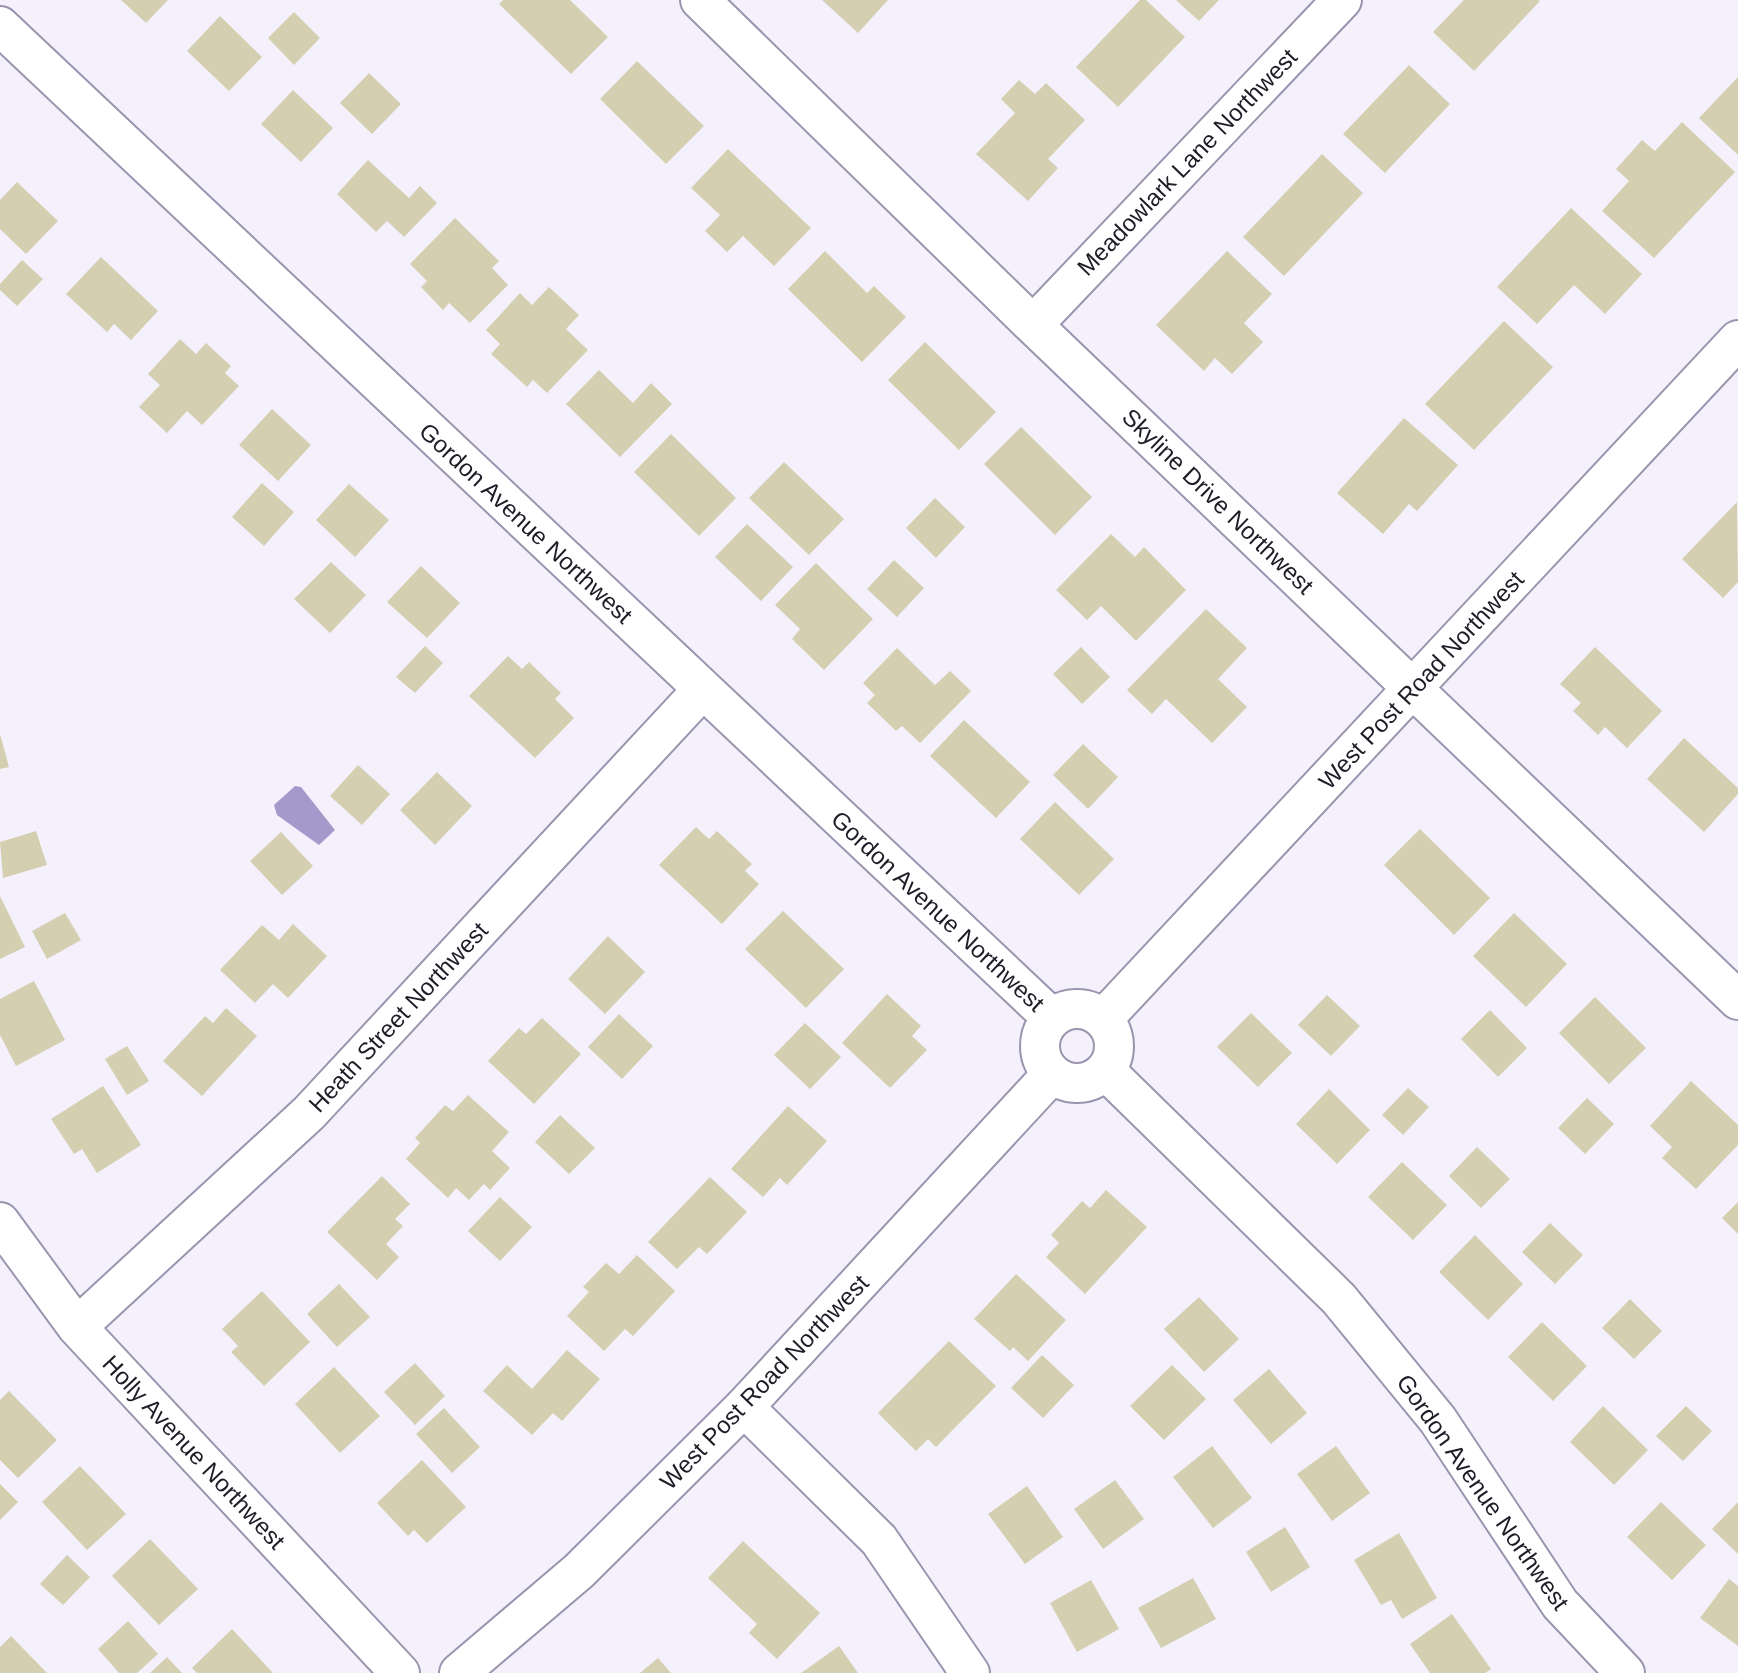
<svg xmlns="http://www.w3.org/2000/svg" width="1738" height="1673" viewBox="0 0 1738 1673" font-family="Arial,sans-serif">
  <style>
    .water { fill: #a599cc }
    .building { fill: #d5cfb1 }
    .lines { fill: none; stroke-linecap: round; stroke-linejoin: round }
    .minor-casing { stroke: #9a94af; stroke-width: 42 }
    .tertiary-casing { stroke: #9a94af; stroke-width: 42 }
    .minor { stroke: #fff; stroke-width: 38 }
    .tertiary { stroke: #fff; stroke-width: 38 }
    .labels { text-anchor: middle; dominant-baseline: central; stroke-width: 7; stroke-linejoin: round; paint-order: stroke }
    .street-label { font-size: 24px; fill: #1f1c27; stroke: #fff }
  </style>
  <rect width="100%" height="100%" fill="#f4f1fd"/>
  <path class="water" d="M295,786L301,787L335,830L319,845L277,815L274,805Z"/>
  <path class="building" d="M121,0H168L146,23Z
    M503,0H570L608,37L571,74L499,4Z
    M822,0H888L858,33Z
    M1140,0H1146L1185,37L1118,107L1076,67Z
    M1176,0H1219L1199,21Z
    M1464,0H1538L1540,1L1474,71L1433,32Z
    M294,12L320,38L294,65L268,38Z
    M220,16L262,57L229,91L187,51Z
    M637,61L704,126L666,164L600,99Z
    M1409,65L1450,104L1385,173L1343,134Z
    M369,73L401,104L372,134L340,103Z
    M1738,77V155L1699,118Z
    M1019,80L1035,94L1046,83L1085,120L1048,159L1058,168L1028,201L976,154L1015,113L1001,99Z
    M293,90L333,128L301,162L261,124Z
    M1682,122L1735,172L1654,258L1602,211L1629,181L1616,169L1642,140L1655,151Z
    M728,149L811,228L774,266L743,236L727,252L705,231L720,215L691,188Z
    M1322,154L1363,193L1284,276L1243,237Z
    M368,160L409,198L420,186L437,203L404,237L387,221L376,232L337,194Z
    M17,182L58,221L26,254L0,229V200Z
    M1571,208L1642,274L1605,314L1574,285L1537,324L1497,287Z
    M455,218L499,261L492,268L508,285L470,323L449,303L443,310L421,287L427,281L410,264Z
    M825,251L867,293L874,286L906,317L862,362L788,289Z
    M1227,251L1272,294L1244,323L1263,342L1232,374L1215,358L1204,371L1156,325Z
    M101,257L158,311L131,340L114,324L107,332L66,294Z
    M22,260L43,279L17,306L0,290V284Z
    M549,287L579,315L566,329L588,350L547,393L533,380L527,387L491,354L500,344L486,330L520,293L532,305Z
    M1504,321L1553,367L1474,450L1425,404Z
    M180,339L196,354L206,343L231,366L225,373L239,386L202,425L187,411L167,433L139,407L160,385L148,374Z
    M925,342L996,412L959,450L888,380Z
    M599,370L633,403L651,383L672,404L620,457L566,404Z
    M272,409L311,445L278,481L239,445Z
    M1404,418L1458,465L1417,511L1409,504L1383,534L1337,493Z
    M1021,427L1092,497L1055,535L984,464Z
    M671,434L736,498L699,536L634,472Z
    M784,462L844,519L809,555L749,498Z
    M262,483L294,512L264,546L232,517Z
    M349,484L389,520L355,557L316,520Z
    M935,498L965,527L936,558L906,528Z
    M1737,502L1738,582L1723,598L1682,559Z
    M747,524L793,567L761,601L715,557Z
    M1111,534L1135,557L1144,547L1186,590L1136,641L1101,606L1087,620L1056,590Z
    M894,560L924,588L897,617L867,589Z
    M331,562L366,595L330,633L294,599Z
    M816,563L873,619L824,670L792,639L800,629L775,605Z
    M421,566L460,603L427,638L387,602Z
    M1206,609L1247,648L1218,679L1247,707L1212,743L1166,699L1152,714L1127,690Z
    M425,646L443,663L415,693L396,677Z
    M1081,647L1110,677L1082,704L1053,674Z
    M1595,647L1662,711L1627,748L1605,727L1598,735L1573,711L1581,703L1560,684Z
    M897,648L935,685L950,671L971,691L920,743L902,726L896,731L867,703L875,695L863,683Z
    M508,656L522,669L529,662L561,693L555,699L574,718L535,758L469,696Z
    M964,720L1030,782L996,818L930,756Z
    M0,734L9,767L0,769Z
    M1684,738L1738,788V794L1704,832L1647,779Z
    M1083,744L1118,777L1088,809L1053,775Z
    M358,765L390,794L362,825L330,796Z
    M437,772L472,806L435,845L400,810Z
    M1055,802L1114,859L1079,895L1020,839Z
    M696,827L709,839L717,831L752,864L745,871L759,884L722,924L659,865Z
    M1420,829L1490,898L1454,935L1384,865Z
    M36,831L47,865L3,878L0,842Z
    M281,832L313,866L282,895L250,861Z
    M0,896L25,947L0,959Z
    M783,911L844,969L806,1008L745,949Z
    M65,913L81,940L47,959L32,931Z
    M1514,913L1567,964L1526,1007L1473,956Z
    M293,924L327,956L288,998L273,984L255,1003L220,970L262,925L279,940Z
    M608,936L645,972L605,1014L568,979Z
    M34,981L65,1040L16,1066L0,1035V999Z
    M887,994L921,1026L912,1036L927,1050L890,1088L842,1043Z
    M1327,995L1360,1026L1331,1056L1298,1025Z
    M1595,997L1646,1048L1609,1084L1559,1033Z
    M226,1008L257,1036L202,1096L163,1061L205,1016L213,1023Z
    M1490,1010L1527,1048L1498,1077L1461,1039Z
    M1251,1013L1292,1053L1258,1087L1217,1047Z
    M619,1014L653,1046L622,1079L588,1047Z
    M542,1018L581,1054L534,1104L488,1061L519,1028L526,1034Z
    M805,1023L841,1057L810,1089L774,1055Z
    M127,1046L149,1081L127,1095L105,1059Z
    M1691,1081L1738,1125V1145L1696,1189L1662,1158L1672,1147L1650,1126Z
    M103,1086L141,1145L97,1173L82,1149L74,1154L51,1119Z
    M1408,1088L1429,1107L1403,1135L1382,1115Z
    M1329,1089L1370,1130L1337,1164L1296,1124Z
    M468,1095L509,1132L492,1151L510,1168L490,1190L484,1184L469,1200L456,1188L448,1198L406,1159L420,1143L415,1138L445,1105L453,1111Z
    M1587,1098L1614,1124L1585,1154L1558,1128Z
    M788,1106L827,1141L787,1185L780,1178L763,1197L731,1169Z
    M560,1115L595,1148L569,1174L535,1142Z
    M1477,1147L1510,1179L1481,1208L1449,1176Z
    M1402,1162L1447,1205L1413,1240L1368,1197Z
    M382,1176L410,1204L395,1219L403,1226L386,1244L399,1257L377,1280L327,1232Z
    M710,1177L747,1212L707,1254L699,1247L677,1269L648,1242Z
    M1106,1190L1147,1227L1085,1294L1046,1257L1059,1243L1051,1235L1082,1201L1090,1208Z
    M500,1197L532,1227L500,1261L468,1231Z
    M1738,1202V1234L1722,1218Z
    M1550,1223L1583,1255L1555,1284L1522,1252Z
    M1475,1235L1523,1284L1488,1320L1439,1272Z
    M637,1255L675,1291L633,1336L625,1329L604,1351L567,1316L589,1292L583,1287L606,1263L619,1274Z
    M1016,1274L1066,1320L1028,1361L1013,1347L1010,1351L974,1319Z
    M339,1284L370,1317L337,1347L307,1314Z
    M262,1291L310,1342L264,1386L231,1352L238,1346L222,1329Z
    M1199,1297L1239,1339L1204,1372L1164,1329Z
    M1630,1299L1662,1331L1634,1359L1602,1328Z
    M1542,1322L1587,1366L1553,1401L1508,1357Z
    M949,1341L996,1386L936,1447L928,1439L916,1451L878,1413Z
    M567,1350L600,1379L562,1421L553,1413L532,1435L483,1391L507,1365L532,1389Z
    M1042,1355L1074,1385L1043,1418L1011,1388Z
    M415,1363L445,1396L415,1425L384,1392Z
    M1172,1365L1206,1399L1164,1440L1130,1406Z
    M334,1367L380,1416L340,1453L295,1404Z
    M1269,1369L1307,1413L1271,1444L1233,1400Z
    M9,1391L57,1440L18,1478L0,1460V1400Z
    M1603,1406L1648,1450L1614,1485L1570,1442Z
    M1686,1406L1712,1431L1683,1461L1656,1436Z
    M444,1408L480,1447L452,1473L416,1434Z
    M1212,1446L1252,1498L1213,1528L1173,1477Z
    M1336,1446L1370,1493L1332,1521L1297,1474Z
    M422,1460L466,1507L427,1543L414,1530L408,1536L377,1503Z
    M80,1466L126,1514L87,1550L42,1502Z
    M1115,1480L1144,1519L1103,1549L1074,1509Z
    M0,1484L18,1502L0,1520Z
    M1027,1486L1063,1537L1025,1564L988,1514Z
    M1661,1502L1706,1545L1672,1580L1627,1537Z
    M1738,1502V1554L1712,1529Z
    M1285,1527L1310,1567L1271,1592L1246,1552Z
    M1399,1533L1437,1598L1402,1619L1391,1600L1381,1605L1354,1560Z
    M150,1539L198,1589L159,1625L112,1576Z
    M743,1541L820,1613L777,1659L749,1633L757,1624L708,1578Z
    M67,1555L90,1577L63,1605L40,1584Z
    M1193,1578L1216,1619L1161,1648L1138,1608Z
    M1729,1579L1738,1586V1646L1700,1618Z
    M1091,1580L1119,1629L1077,1652L1050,1603Z
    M1452,1614L1491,1669L1485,1673H1430L1410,1644Z
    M128,1621L158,1654L137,1673H119L98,1649Z
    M232,1629L273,1673H197L192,1668Z
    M11,1636L47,1673H0V1647Z
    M839,1646L858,1673H801Z
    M167,1657L182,1673H150Z
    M658,1658L671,1673H640Z"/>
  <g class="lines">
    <g class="minor-casing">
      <path id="minor" d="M700,0L1033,325L1738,1000
        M0,26L1052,1018
        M1033,325L1342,0
        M1106,1071L1339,1299L1438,1420L1560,1604L1625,1673
        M0,1222L77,1327L400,1673
        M77,1327L309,1113L703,689
        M744,1407L879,1540L970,1673"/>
    </g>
    <g class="tertiary-casing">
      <path id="tertiary" d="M1040 1046a37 37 0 1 1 74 0a37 37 0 1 1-74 0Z
        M1103,1019L1738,340
        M459,1673L579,1571L744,1407L1052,1074"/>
    </g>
    <use href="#minor" class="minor"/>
    <use href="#tertiary" class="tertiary"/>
  </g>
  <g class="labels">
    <g class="street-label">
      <text transform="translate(1187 162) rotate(-46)">Meadowlark Lane Northwest</text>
      <text transform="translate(1218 501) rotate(44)">Skyline Drive Northwest</text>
      <text transform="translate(526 523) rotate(43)">Gordon Avenue Northwest</text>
      <text transform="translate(1421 680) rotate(-47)">West Post Road Northwest</text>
      <text transform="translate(938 911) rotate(43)">Gordon Avenue Northwest</text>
      <text transform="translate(398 1017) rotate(-47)">Heath Street Northwest</text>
      <text transform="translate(764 1382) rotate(-46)">West Post Road Northwest</text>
      <text transform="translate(194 1452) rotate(47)">Holly Avenue Northwest</text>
      <text transform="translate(1483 1492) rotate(55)">Gordon Avenue Northwest</text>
    </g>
  </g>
</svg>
